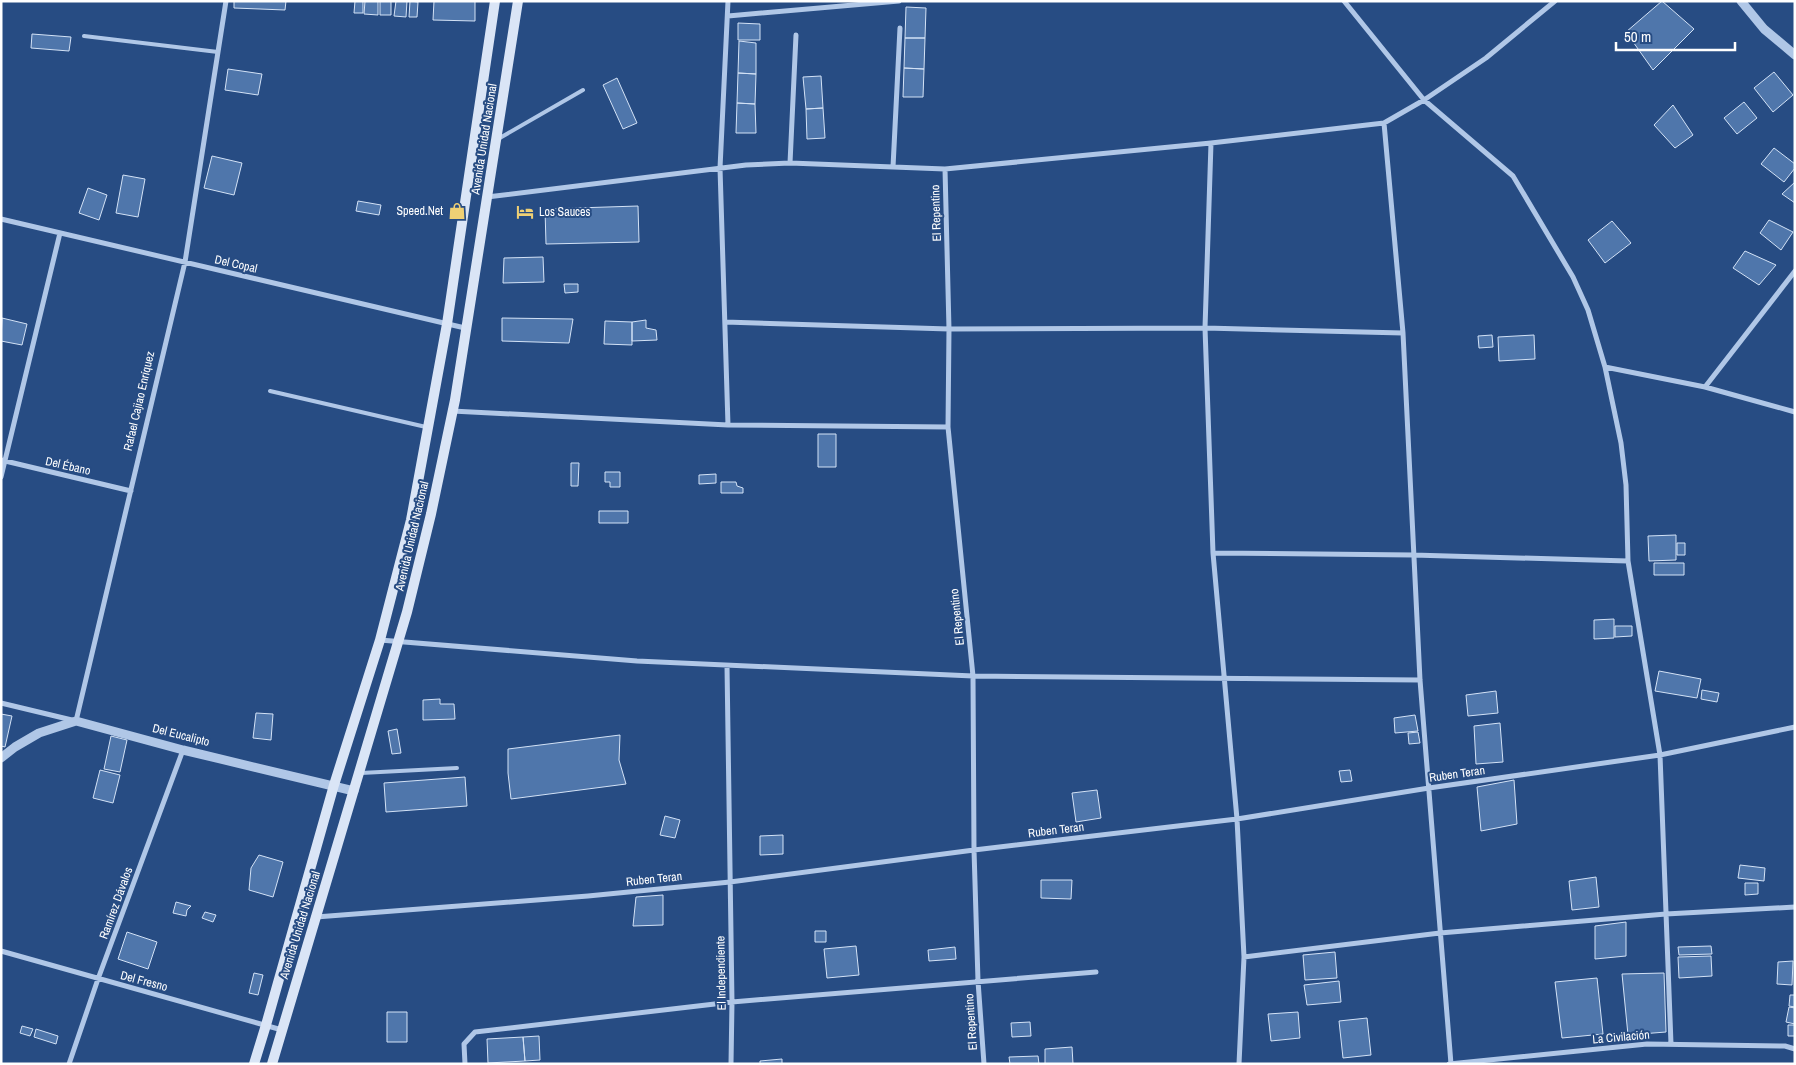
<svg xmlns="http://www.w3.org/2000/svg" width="1796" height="1065" viewBox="0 0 1796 1065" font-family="'Archivo Narrow',sans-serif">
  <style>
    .building { fill: #4f76ab; stroke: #d3e2f6 }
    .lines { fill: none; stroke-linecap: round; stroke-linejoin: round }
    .service { stroke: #b0c7e7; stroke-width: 4 }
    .minor { stroke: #b0c7e7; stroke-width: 5 }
    .tertiary { stroke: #b0c7e7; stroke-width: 9 }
    .secondary { stroke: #dae5f6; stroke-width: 10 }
    .labels { text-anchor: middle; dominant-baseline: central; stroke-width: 4; stroke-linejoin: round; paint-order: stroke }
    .street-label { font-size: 12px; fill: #fff; stroke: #274c83 }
    .poi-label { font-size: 12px; fill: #fff; stroke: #274c83; text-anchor: end }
  </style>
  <rect width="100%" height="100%" fill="#274c83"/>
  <path class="building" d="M234,1H286L285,10L234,8Z
    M355,1H363V13H354Z
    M365,1H378V15L364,14Z
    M380,1H391V15H380Z
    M396,1H407L406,17L394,16Z
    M410,1L418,2L417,17H409Z
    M434,1H475V21L433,20Z
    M1662,1L1694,29L1653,70L1626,32Z
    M906,7L926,8L925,38H905Z
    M738,23L760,24V40H738Z
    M32,34L71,37L69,51L31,48Z
    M905,38H925L924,69L904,68Z
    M739,41L756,43V74L738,73Z
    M904,68L924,69L923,97H903Z
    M228,69L262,74L258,95L225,90Z
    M1774,72L1793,95L1773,112L1754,88Z
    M738,73L756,74L755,104L737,103Z
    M821,76L823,108L806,109L803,77Z
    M617,78L637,123L623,129L603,85Z
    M1744,102L1757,118L1737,134L1724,118Z
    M737,103L755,104L756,133H736Z
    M1673,105L1693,135L1675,148L1654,125Z
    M823,108L825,138L807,139L806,109Z
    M1774,148L1795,164V168L1784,182L1761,164Z
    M212,156L242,163L234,195L204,188Z
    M123,175L145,179L138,217L116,213Z
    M1795,182V203L1782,194Z
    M88,188L107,195L99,220L79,213Z
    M358,201L381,205L379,215L356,211Z
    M638,206L639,242L546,244L545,209Z
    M1769,220L1793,232L1781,250L1760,233Z
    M1612,221L1631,243L1605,263L1588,240Z
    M1745,251L1776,265L1759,285L1733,268Z
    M543,257L544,282L503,283L504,258Z
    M564,284H578V292L565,293Z
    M2,318L27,324L22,345L1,341Z
    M502,318L573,319L569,343L502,341Z
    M646,320V328L656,330L657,340L632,341V322Z
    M605,321L632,322V345L604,344Z
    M1492,335L1493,347L1479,348L1478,336Z
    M1534,335L1535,359L1499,361L1498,337Z
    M818,434H836V467H818Z
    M571,463H579L578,486H571Z
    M605,472H620V487H610V482H605Z
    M716,474V483L699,484V475Z
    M721,482H736L737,486L743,488V493H721Z
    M599,511H628V523H599Z
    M1676,535V560L1649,561L1648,536Z
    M1677,543H1685V555H1677Z
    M1654,563H1684V575H1654Z
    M1614,619V638L1594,639V620Z
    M1615,626H1632V636L1615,637Z
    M1659,671L1701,679L1697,698L1655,691Z
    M1702,690L1719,693L1717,702L1701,699Z
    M1496,691L1498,713L1468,716L1466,695Z
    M440,699V704H454L455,719L423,720V700Z
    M256,713L273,714L271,740L253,738Z
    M1,714L12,716L5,747L1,746Z
    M1415,715L1418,731L1395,733L1394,718Z
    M1500,723L1503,762L1476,764L1474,726Z
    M397,729L401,753L392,754L388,731Z
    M1418,732L1420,743L1409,744L1408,733Z
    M620,735L619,760L626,784L511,799L508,773V749Z
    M111,736L127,740L120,772L104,769Z
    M100,770L120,775L113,803L93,798Z
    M1350,770L1352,781L1341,782L1339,771Z
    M465,777L467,806L386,812L384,783Z
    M1514,780L1517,824L1481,831L1477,787Z
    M1097,790L1101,818L1076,822L1072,793Z
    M665,816L680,820L675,838L660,835Z
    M783,835V854L760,855V836Z
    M259,855L283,862L273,897L249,890L251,868Z
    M1740,865L1765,868L1764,881L1738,878Z
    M1596,877L1599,907L1572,910L1569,881Z
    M1041,880H1072L1071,899L1041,898Z
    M1745,883H1758V894L1745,895Z
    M663,895V925L633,926L636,897Z
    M176,902L191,906L187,910L186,916L173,913Z
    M205,912L216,915L213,922L202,918Z
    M1626,922V956L1595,959V926Z
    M815,931H826V942H815Z
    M127,932L157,942L148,969L118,959Z
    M856,946L859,975L827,978L824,949Z
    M1711,946L1712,954L1679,955L1678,947Z
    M955,947L956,959L929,961L928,950Z
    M1335,952L1337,978L1305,980L1303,955Z
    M1711,956L1712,976L1679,978L1678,957Z
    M1793,961L1792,985L1777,984L1778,962Z
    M254,973L263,975L258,995L249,993Z
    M1664,973L1666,1032L1628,1035L1622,974Z
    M1597,978L1603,1034L1562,1038L1555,982Z
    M1339,981L1341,1002L1307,1005L1304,985Z
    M1790,995H1795V1007L1789,1006Z
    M1789,1007L1795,1008V1024L1786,1022Z
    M387,1012H407V1042H387Z
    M1298,1012L1300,1038L1271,1041L1268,1014Z
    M1367,1018L1371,1055L1343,1058L1339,1021Z
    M1030,1022L1031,1036L1012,1037L1011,1023Z
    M1788,1025H1795V1036H1788Z
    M22,1026L33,1029L30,1036L20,1033Z
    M36,1029L58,1036L56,1044L34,1037Z
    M539,1036L540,1060L525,1061L523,1037Z
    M523,1037L525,1061L488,1063L487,1039Z
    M1072,1047L1073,1064H1045V1049Z
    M1038,1056L1039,1064H1010L1009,1057Z
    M782,1059V1064H760V1061Z"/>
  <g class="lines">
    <path class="service" d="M84,36L218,52
      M498,139L583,90
      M270,391L426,427
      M361,773L457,768"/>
    <path class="minor" d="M728,1L720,168L728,425
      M1344,1L1424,100L1513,176L1573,277L1588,310L1605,367L1621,443L1626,485L1628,561L1660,755L1671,1044
      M728,16L899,1
      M1384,123L1403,333L1420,680L1451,1064
      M1211,143L1205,328L1213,553L1237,819L1244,957L1239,1064
      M790,163L796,35
      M893,167L900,28
      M945,169L949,329L948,427L973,676L974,850L978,981L984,1064
      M487,197L746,165L790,163L945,169L1211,143L1384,123L1424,100L1486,58L1555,1
      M1,219L465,328
      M725,322L949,329L1205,328L1403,333
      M1605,367L1705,387L1795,412
      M1705,387L1795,271
      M452,411L728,425L948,427
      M1,460L131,491
      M1,477L60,233
      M1213,553L1413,555L1628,561
      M380,640L637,661L973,676L1420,680
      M727,666L732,1002L731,1064
      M1,703L76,721L185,262L226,1
      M316,917L588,896L730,882L974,850L1237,819L1429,788L1660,755L1795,727
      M1,951L282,1030
      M1244,957L1440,933L1666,914L1795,907
      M69,1064L98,979L183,750
      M465,1064L464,1044L475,1032L732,1002L1096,972
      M1449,1064L1647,1044L1785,1046L1795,1049"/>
    <path class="tertiary" d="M1741,1L1764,29L1795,55
      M1,758L15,747L39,733L76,721L183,750L354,791"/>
    <path class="secondary" d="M254,1064L266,1025L334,785L380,640L411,520L447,324L495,1
      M272,1064L407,612L431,514L455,400L518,1"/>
  </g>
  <defs>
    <g id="shop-bare" transform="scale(1.35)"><path d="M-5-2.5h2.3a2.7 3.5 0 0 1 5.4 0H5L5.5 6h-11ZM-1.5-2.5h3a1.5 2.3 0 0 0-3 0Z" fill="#efd075" stroke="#274c83" stroke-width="2.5" paint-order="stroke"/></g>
    <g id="hotel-bare" transform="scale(1.35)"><path d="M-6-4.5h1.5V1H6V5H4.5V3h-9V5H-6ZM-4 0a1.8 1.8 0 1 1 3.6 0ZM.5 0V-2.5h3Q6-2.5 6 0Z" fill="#efd075" stroke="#274c83" stroke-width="2.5" paint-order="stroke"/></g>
  </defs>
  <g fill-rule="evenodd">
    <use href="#shop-bare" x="457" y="211"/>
    <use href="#hotel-bare" x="525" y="212"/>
  </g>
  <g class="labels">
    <g class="street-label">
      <text transform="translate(484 139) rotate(-81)">Avenida Unidad Nacional</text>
      <text transform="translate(936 213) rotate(-92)">El Repentino</text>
      <text transform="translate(236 264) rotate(13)">Del Copal</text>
      <text transform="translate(139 401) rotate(-77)">Rafael Cajiao Enríquez</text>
      <text transform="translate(68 466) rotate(13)">Del Ébano</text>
      <text transform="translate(412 536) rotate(-77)">Avenida Unidad Nacional</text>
      <text transform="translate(957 617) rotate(-96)">El Repentino</text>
      <text transform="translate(181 735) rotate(14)">Del Eucalipto</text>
      <text transform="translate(1457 774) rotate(-8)">Ruben Teran</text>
      <text transform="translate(1056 830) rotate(-7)">Ruben Teran</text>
      <text transform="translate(654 879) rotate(-6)">Ruben Teran</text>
      <text transform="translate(116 903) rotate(-70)">Ramírez Dávalos</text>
      <text transform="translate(300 925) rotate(-73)">Avenida Unidad Nacional</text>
      <text transform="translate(721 973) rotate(-91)">El Independiente</text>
      <text transform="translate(144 981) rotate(15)">Del Fresno</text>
      <text transform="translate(971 1022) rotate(-94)">El Repentino</text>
      <text transform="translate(1621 1037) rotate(-5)">La Civilación</text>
    </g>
    <g class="poi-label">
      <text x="443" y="211">Speed.Net</text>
      <text x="539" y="212" text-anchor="start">Los Sauces</text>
    </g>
  </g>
  <rect width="1796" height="1065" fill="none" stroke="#ffffff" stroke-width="5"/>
  <path d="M1616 42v8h119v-8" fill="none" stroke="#ffffff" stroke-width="2.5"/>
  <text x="1624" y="42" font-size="15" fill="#ffffff" stroke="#274c83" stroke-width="4" paint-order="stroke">50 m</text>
</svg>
